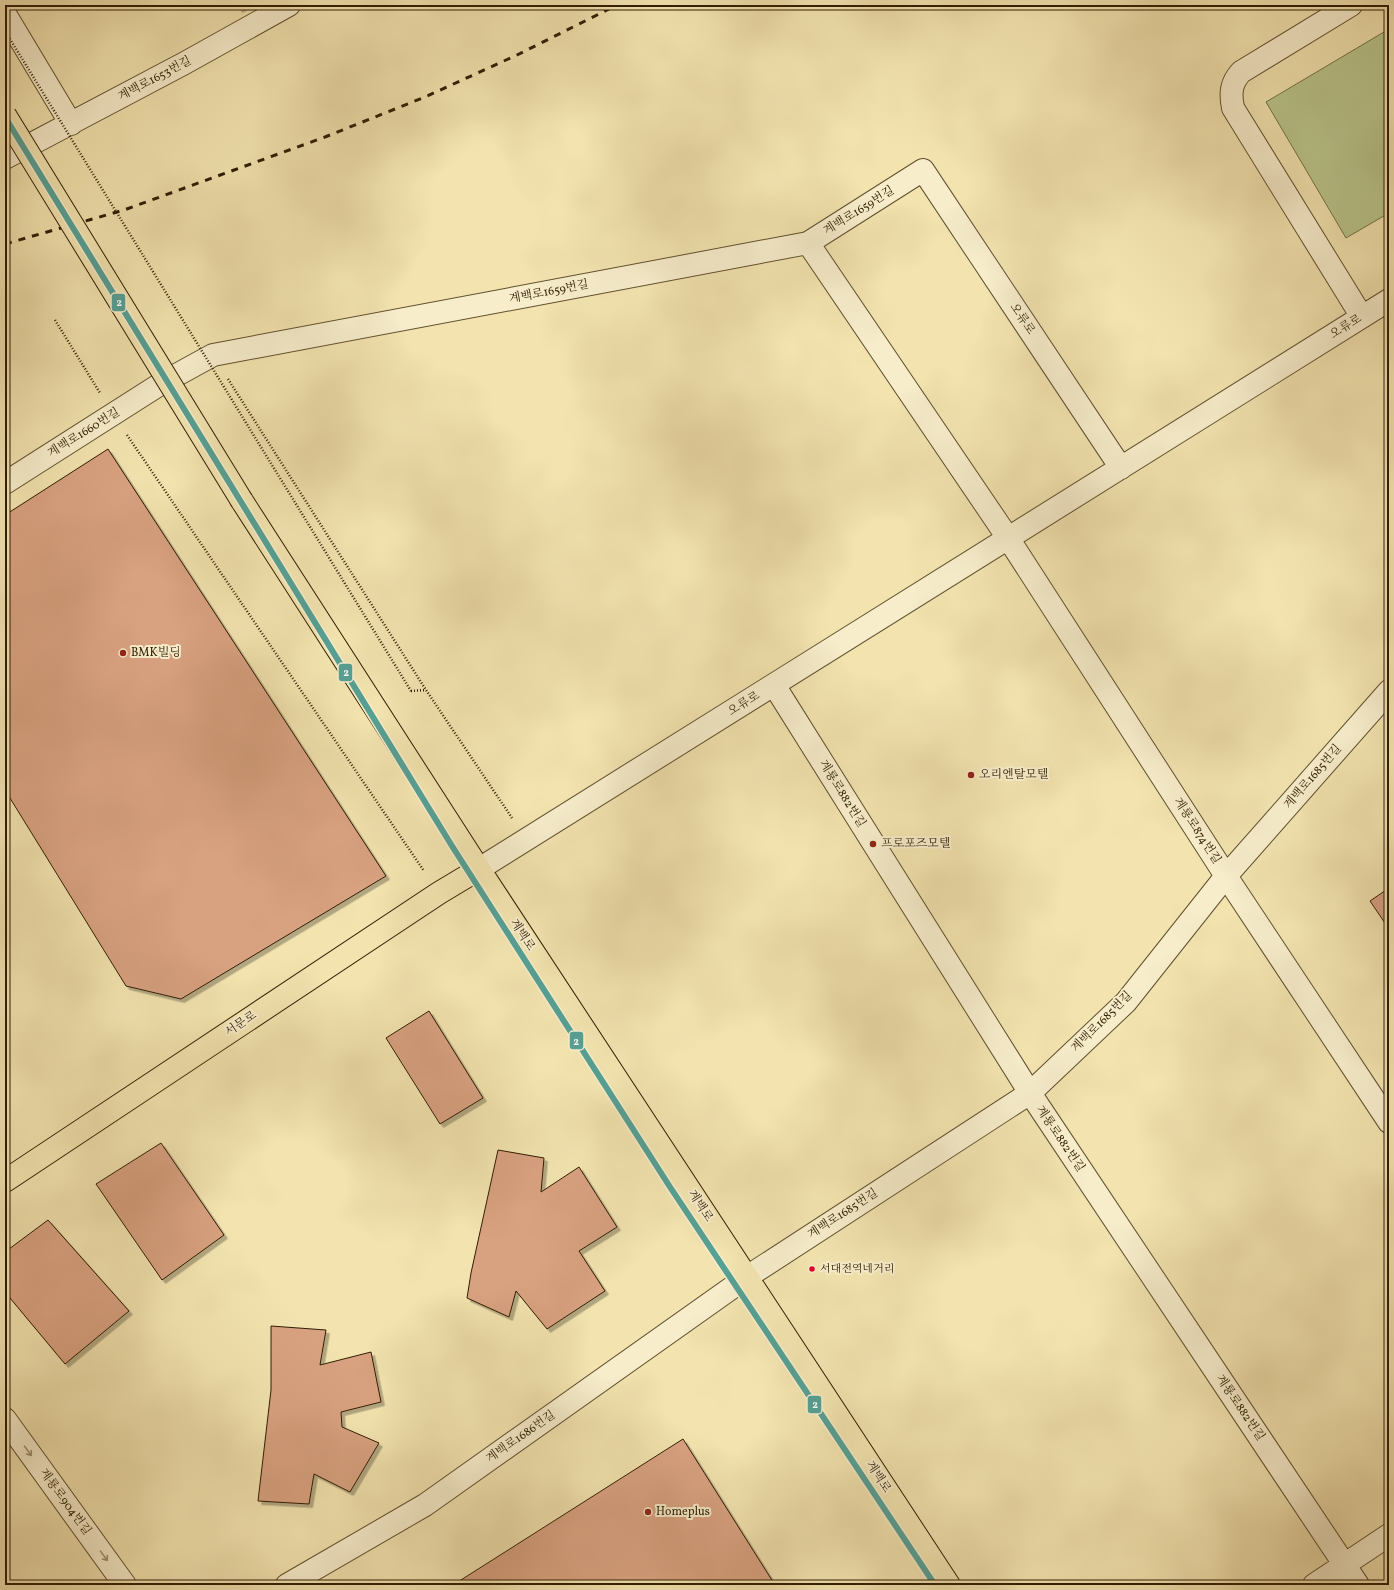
<svg xmlns="http://www.w3.org/2000/svg" width="1394" height="1590" viewBox="0 0 1394 1590" font-family="Vollkorn,'Noto Serif KR',serif">
  <style>
    .green { fill: #b9c48c; stroke: #747147 }
    .building { fill: #d8a180; stroke: #301e02; filter: url(#shadow) }
    .lines { fill: none; stroke-linecap: round; stroke-linejoin: round }
    .minor-casing { stroke: #604f2d; stroke-width: 24 }
    .major-casing { stroke: #301e02; stroke-width: 24 }
    .path { stroke: #301e02; stroke-width: 2.5; stroke-dasharray: 1 2; stroke-linecap: butt }
    .minor { stroke: #f7edcb; stroke-width: 22 }
    .major { stroke: #f2e3af; stroke-width: 22 }
    .rail { stroke: #301e02; stroke-width: 3; stroke-dasharray: 7 7; stroke-linecap: butt }
    .major-bridge-casing { stroke: #301e02; stroke-width: 24; stroke-linecap: butt }
    .path-bridge { stroke: #301e02; stroke-width: 2.5; stroke-dasharray: 1 2; stroke-linecap: butt }
    .major-bridge { stroke: #f2e3af; stroke-width: 22 }
    .tram-1-casing { stroke: #f7edcb; stroke-width: 9 }
    .tram-1 { stroke: #56a094; stroke-width: 6 }
    .oneway { stroke: #9d9071 }
    .poi-dot { fill: #8f2418; stroke: #f7edcb; stroke-width: 1.5 }
    .bus-dot { fill: #e4002b; stroke: #f7edcb; stroke-width: 1.5 }
    .labels { text-anchor: middle; dominant-baseline: central; stroke-width: 4; stroke-linejoin: round; paint-order: stroke }
    .bus-label { font-size: 11px; fill: #301e02; stroke: #f7edcb; text-anchor: start }
    .street-label { font-size: 12px; fill: #301e02; stroke: #f7edcb }
    .poi-label { font-size: 12px; fill: #301e02; stroke: #f7edcb; text-anchor: start }
    .line-badge { stroke: #f7edcb; stroke-width: 1.5 }
    .badge-label { font-size: 11px; text-anchor: middle; font-weight: bold; fill: #fff }
  </style>
  <defs>
    <filter id="shadow"><feDropShadow dx="3.5" dy="3.5" stdDeviation="0" flood-color="#0004"/></filter>
  </defs>
  <rect width="100%" height="100%" fill="#f2e3af"/>
  <filter id="stains"><feTurbulence type="fractalNoise" baseFrequency=".005" numOctaves="4"/><feColorMatrix values="0 0 0 0 .2 0 0 0 0 .09 0 0 0 0 .02 0 0 0 .5 -.17"/></filter>
  <radialGradient id="worn" r=".72"><stop offset=".6" stop-color="#630" stop-opacity="0"/><stop offset="1" stop-color="#630" stop-opacity=".3"/></radialGradient>
  <path class="green" d="M1389,29V213L1346,238L1266,102Z"/>
  <path class="building" d="M237,5H246L239,9Z
    M108,449L386,876L181,999L126,986L5,790V515Z
    M1389,888V929L1370,901Z
    M429,1011L483,1098L440,1124L386,1038Z
    M161,1143L224,1235L162,1280L96,1184Z
    M498,1150L544,1158L541,1192L579,1167L617,1227L579,1251L605,1291L547,1329L516,1291L509,1317L467,1298L471,1273Z
    M48,1220L129,1311L65,1364L5,1292V1252Z
    M271,1326L326,1330L320,1365L371,1352L381,1402L341,1412L342,1427L379,1443L350,1492L314,1474L309,1504L258,1501L271,1390Z
    M683,1439L775,1585H453Z"/>
  <g class="lines">
    <g class="minor-casing">
      <path id="minor" d="M1351,5L1241,72C1231,83 1230,93 1233,108L1362,317
        M5,14L71,124
        M5,158L183,64L289,5
        M808,243L1008,538L1226,876L1389,1122
        M5,483L162,383L213,355L808,243L923,170L1121,468
        M774,685L1030,1093L1358,1585
        M479,869L1389,300
        M5,1419L125,1585
        M287,1585L425,1505L747,1277L1030,1093L1126,1002L1226,876L1389,691
        M1314,1585L1389,1535"/>
    </g>
    <g class="major-casing">
      <path id="major" d="M242,501L479,869L949,1585
        M5,1181L439,893L479,869"/>
    </g>
    <path class="path" d="M55,320L100,393
      M228,379L426,690L512,818
      M127,435L424,871
      M411,691L426,690"/>
    <use href="#minor" class="minor"/>
    <use href="#major" class="major"/>
    <path class="rail" d="M5,244L124,210L325,137L425,97L517,55L617,5"/>
    <g class="major-bridge-casing">
      <path id="major-bridge" d="M5,115L242,501"/>
    </g>
    <path class="path-bridge" d="M5,31L411,691"/>
    <use href="#major-bridge" class="major-bridge"/>
    <g class="tram-1-casing">
      <path id="tram-1" d="M5,117L452,846L670,1187L935,1585"/>
    </g>
    <use href="#tram-1" class="tram-1"/>
  </g>
  <defs><path id="oneway-shaft" d="M-6 0H5M1.5-3L5.5 0L1.5 3" fill="none" stroke-width="1.6" stroke-linecap="round" stroke-linejoin="round"/></defs>
  <g class="oneway">
    <use href="#oneway-shaft" transform="translate(28 1451) rotate(54)"/>
    <use href="#oneway-shaft" transform="translate(104 1556) rotate(54)"/>
  </g>
  <g class="poi-dot">
    <circle cx="123" cy="653" r="4"/>
    <circle cx="971" cy="775" r="4"/>
    <circle cx="873" cy="844" r="4"/>
    <circle cx="648" cy="1512" r="4"/>
  </g>
  <circle class="bus-dot" cx="812" cy="1269" r="3.5"/>
  <g class="labels">
    <g class="bus-label">
      <text x="820" y="1269">서대전역네거리</text>
    </g>
    <g class="street-label">
      <text transform="translate(155 79) rotate(-28)">계백로1653번길</text>
      <text transform="translate(859 211) rotate(-32)">계백로1659번길</text>
      <text transform="translate(549 292) rotate(-11)">계백로1659번길</text>
      <text transform="translate(1022 319) rotate(56)">오류로</text>
      <text transform="translate(1346 327) rotate(-32)">오류로</text>
      <text transform="translate(84 433) rotate(-32)">계백로1660번길</text>
      <text transform="translate(744 704) rotate(-32)">오류로</text>
      <text transform="translate(1313 777) rotate(-49)">계백로1685번길</text>
      <text transform="translate(842 794) rotate(58)">계룡로882번길</text>
      <text transform="translate(1197 831) rotate(57)">계룡로874번길</text>
      <text transform="translate(522 935) rotate(57)">계백로</text>
      <text transform="translate(1102 1022) rotate(-45)">계백로1685번길</text>
      <text transform="translate(241 1024) rotate(-34)">서문로</text>
      <text transform="translate(1060 1139) rotate(56)">계룡로882번길</text>
      <text transform="translate(700 1206) rotate(57)">계백로</text>
      <text transform="translate(843 1214) rotate(-33)">계백로1685번길</text>
      <text transform="translate(1240 1408) rotate(56)">계룡로882번길</text>
      <text transform="translate(521 1437) rotate(-35)">계백로1686번길</text>
      <text transform="translate(878 1477) rotate(57)">계백로</text>
      <text transform="translate(65 1502) rotate(54)">계룡로904번길</text>
    </g>
    <g class="poi-label">
      <text x="131" y="653">BMK빌딩</text>
      <text x="979" y="775">오리엔탈모텔</text>
      <text x="881" y="844">프로포즈모텔</text>
      <text x="656" y="1512">Homeplus</text>
    </g>
  </g>
  <g class="line-badge">
    <rect x="111" y="293" width="15" height="19" rx="4" fill="#56a094"/>
    <rect x="338" y="663" width="15" height="19" rx="4" fill="#56a094"/>
    <rect x="569" y="1031" width="15" height="19" rx="4" fill="#56a094"/>
    <rect x="807" y="1395" width="15" height="19" rx="4" fill="#56a094"/>
  </g>
  <g class="badge-label">
    <text x="119" y="306">2</text>
    <text x="346" y="676">2</text>
    <text x="576" y="1045">2</text>
    <text x="815" y="1408">2</text>
  </g>
  <rect width="1394" height="1590" fill="none" stroke="#f2e3af" stroke-width="20"/>
  <rect x="6" y="6" width="1382" height="1578" fill="none" stroke="#301e02" stroke-width="2"/>
  <rect x="10" y="10" width="1374" height="1570" fill="none" stroke="#301e02"/>
  <rect width="100%" height="100%" filter="url(#stains)"/>
  <rect width="100%" height="100%" fill="url(#worn)"/>
</svg>
